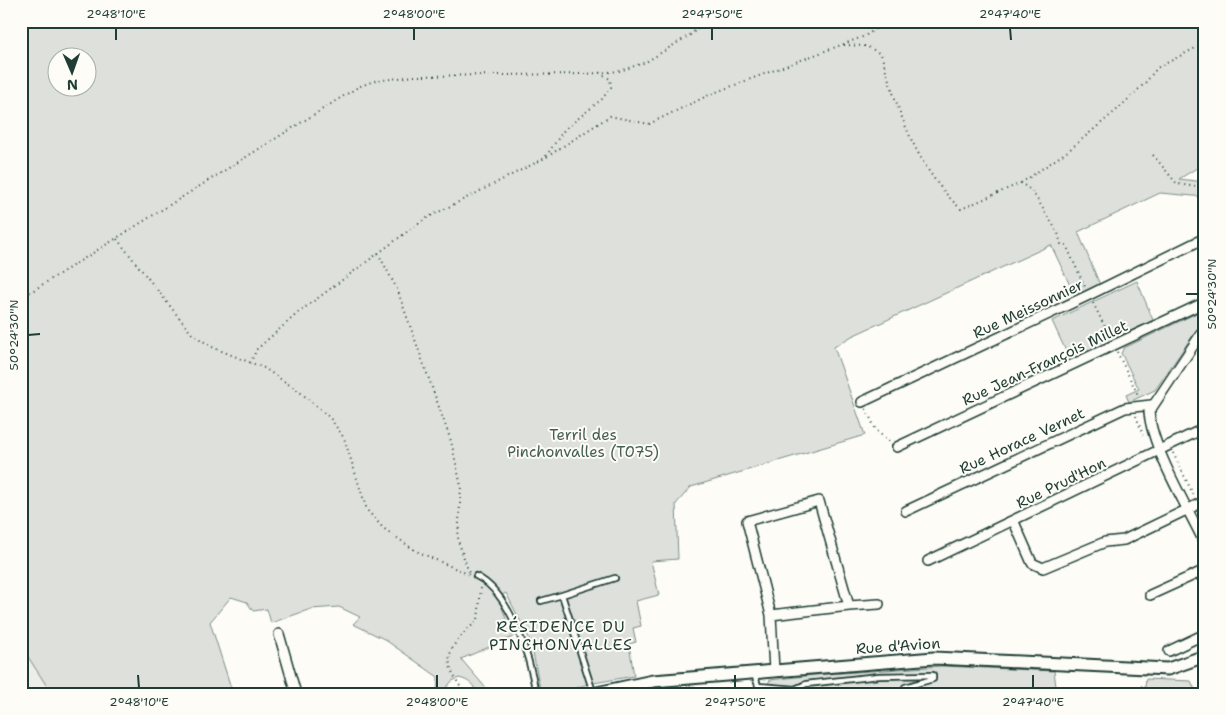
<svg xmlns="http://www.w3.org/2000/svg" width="1226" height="715" viewBox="0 0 1226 715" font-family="'Shantell Sans',sans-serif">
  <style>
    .built { fill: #eceee9 }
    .green { fill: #dde0db; stroke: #7e8e88; fill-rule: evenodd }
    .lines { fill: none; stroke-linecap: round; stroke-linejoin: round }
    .service-casing { stroke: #1f3d34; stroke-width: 8 }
    .minor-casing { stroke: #1f3d34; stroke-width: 12 }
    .tertiary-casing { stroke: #1f3d34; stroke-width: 15 }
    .path { stroke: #1f3d34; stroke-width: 2; stroke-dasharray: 1 4; stroke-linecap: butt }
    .service { stroke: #fdfcf7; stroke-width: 4.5 }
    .minor { stroke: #fdfcf7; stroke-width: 9 }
    .tertiary { stroke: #fdfcf7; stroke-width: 11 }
    .ticks { fill: none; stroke: #1f3d34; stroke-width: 2 }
    .labels { text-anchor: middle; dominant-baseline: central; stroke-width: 4; stroke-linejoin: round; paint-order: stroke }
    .street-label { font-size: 15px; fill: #1f3d34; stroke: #fdfcf7 }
    .park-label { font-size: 15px; fill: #455e55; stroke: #fdfcf7 }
    .neighbourhood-label { font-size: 16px; letter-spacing: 1px; fill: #1f3d34; stroke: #fdfcf7 }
    .neatline { fill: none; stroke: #1f3d34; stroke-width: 2 }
    .ticks-label { font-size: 12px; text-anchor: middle; fill: #1f3d34 }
  </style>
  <rect width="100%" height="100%" fill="#fdfcf7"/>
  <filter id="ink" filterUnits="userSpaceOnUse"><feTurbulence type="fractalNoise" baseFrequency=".02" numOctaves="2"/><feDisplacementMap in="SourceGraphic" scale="10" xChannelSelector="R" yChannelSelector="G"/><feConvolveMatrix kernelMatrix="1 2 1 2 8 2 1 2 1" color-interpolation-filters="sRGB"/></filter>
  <g filter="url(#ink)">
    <path class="built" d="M21,646L52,694H21Z"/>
    <path class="green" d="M21,21H1205V163L1179,179L1205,182V197L1160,193L1078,232L1100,285L1075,296L1051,245L852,336L834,347L865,435L691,487L676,504L678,559L651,561L659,595L636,601L641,626L633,628L636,642L629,644L634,676L588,684L556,694H541L531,642L506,593L498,597L513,637L461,659L491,694H475C476,685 468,680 459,678L452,681L445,689L448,694H437L438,677L384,639L353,624L360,617L339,607L311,609L271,623L267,609L253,611L247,602L231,597L210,622L233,694H52L21,646ZM58,58H88V88H58Z
      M1137,281L1153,320L1070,360L1052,321Z
      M1201,311L1205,314V318L1155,390L1129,402L1126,395L1139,389L1121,353L1124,348Z
      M942,666L1054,671L1057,694H747L763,692L770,680L814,675Z
      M1146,679L1191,681L1197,694H1144Z"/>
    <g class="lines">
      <g class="service-casing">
        <path id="service" d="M476,576C511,593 530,658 536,694
          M541,601L562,595
          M754,674L761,694
          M759,686L795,689L806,684L879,676L933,675V679L905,687L902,694
          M593,692L562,595L615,578"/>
      </g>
      <g class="minor-casing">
        <path id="minor" d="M1205,328L1149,412C1152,449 1188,508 1205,544
          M862,402L1089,295L1205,238
          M897,447L1199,305L1205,304
          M906,511L1125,408L1151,405
          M1014,522L1032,563L1043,568L1105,542L1124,540L1205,501
          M928,561L1205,428
          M1150,595L1205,570
          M849,606L879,604
          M771,615L849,606L819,501L747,521L771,615L774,671
          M279,634L296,694
          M1169,651L1205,634"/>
      </g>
      <g class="tertiary-casing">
        <path id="tertiary" d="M592,694L653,681L934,658L1168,669L1205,656"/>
      </g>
      <path class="path" d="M844,45L866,46L881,54C898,111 916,168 961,209L1021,183L1032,191L1058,233L1061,244L1066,245L1085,287
        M1153,155L1177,184L1205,188
        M546,156L564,130L602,99L611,87L610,79L600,73
        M1021,183L1068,151L1118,109L1146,82L1157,68L1205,43
        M117,239L192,334L214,348L264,368L300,392L330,418L344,438L367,510L383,528L416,551L470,575
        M378,253L397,289L451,441L461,486L458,540L469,573
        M21,298L358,87L374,81L415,76L585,74L620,71L646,62L690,35L706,21
        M1093,303L1110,337
        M1117,352L1139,397
        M250,363L257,349L299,312L423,220L545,158L610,116L649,124L711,94L865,36L887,21
        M866,409L876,430L889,442
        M1136,416L1143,435
        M1173,453L1194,496
        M1201,512L1205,520
        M1200,552L1204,561
        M1141,686L1155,694
        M466,694C438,658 448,647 478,620L481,588"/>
      <use href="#service" class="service"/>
      <use href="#minor" class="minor"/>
      <use href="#tertiary" class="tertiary"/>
    </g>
  </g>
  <path class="ticks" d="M116,28V40M414,28V40M712,28V40M1010,28L1011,40M1186,294H1198M28,335L40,334M138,675L139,688M437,675V688M735,675V688M1033,675V688"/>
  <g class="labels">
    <g class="street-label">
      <text transform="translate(1028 309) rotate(-25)">Rue Meissonnier</text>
      <text transform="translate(1045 363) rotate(-25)">Rue Jean-François Millet</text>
      <text transform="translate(1022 441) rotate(-25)">Rue Horace Vernet</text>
      <text transform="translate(1061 483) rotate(-26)">Rue Prud'Hon</text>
      <text transform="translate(898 646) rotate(-4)">Rue d'Avion</text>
    </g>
    <g class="park-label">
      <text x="583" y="435">Terril des<tspan x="583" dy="17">Pinchonvalles (T075)</tspan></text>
    </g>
    <g class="neighbourhood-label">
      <text x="561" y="626">RÉSIDENCE DU<tspan x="561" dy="18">PINCHONVALLES</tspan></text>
    </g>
  </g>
  <rect width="1226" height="715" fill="none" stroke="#fdfcf7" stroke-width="55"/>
  <g transform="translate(72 72) rotate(178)"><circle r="24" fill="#fdfcf7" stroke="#a4b0a9"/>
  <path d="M0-4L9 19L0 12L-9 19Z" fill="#1f3d34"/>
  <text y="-8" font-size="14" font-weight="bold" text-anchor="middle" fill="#1f3d34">N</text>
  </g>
  <rect x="28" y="28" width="1170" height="660" class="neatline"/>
  <g class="ticks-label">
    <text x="116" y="18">2°48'10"E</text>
    <text x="414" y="18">2°48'00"E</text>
    <text x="712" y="18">2°47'50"E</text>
    <text x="1010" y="18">2°47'40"E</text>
    <text transform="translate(1212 294) rotate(-90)" y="4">50°24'30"N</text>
    <text transform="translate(14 335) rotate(-90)" y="4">50°24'30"N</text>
    <text x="139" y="706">2°48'10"E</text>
    <text x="437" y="706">2°48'00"E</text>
    <text x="735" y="706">2°47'50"E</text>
    <text x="1033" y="706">2°47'40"E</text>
  </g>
</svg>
